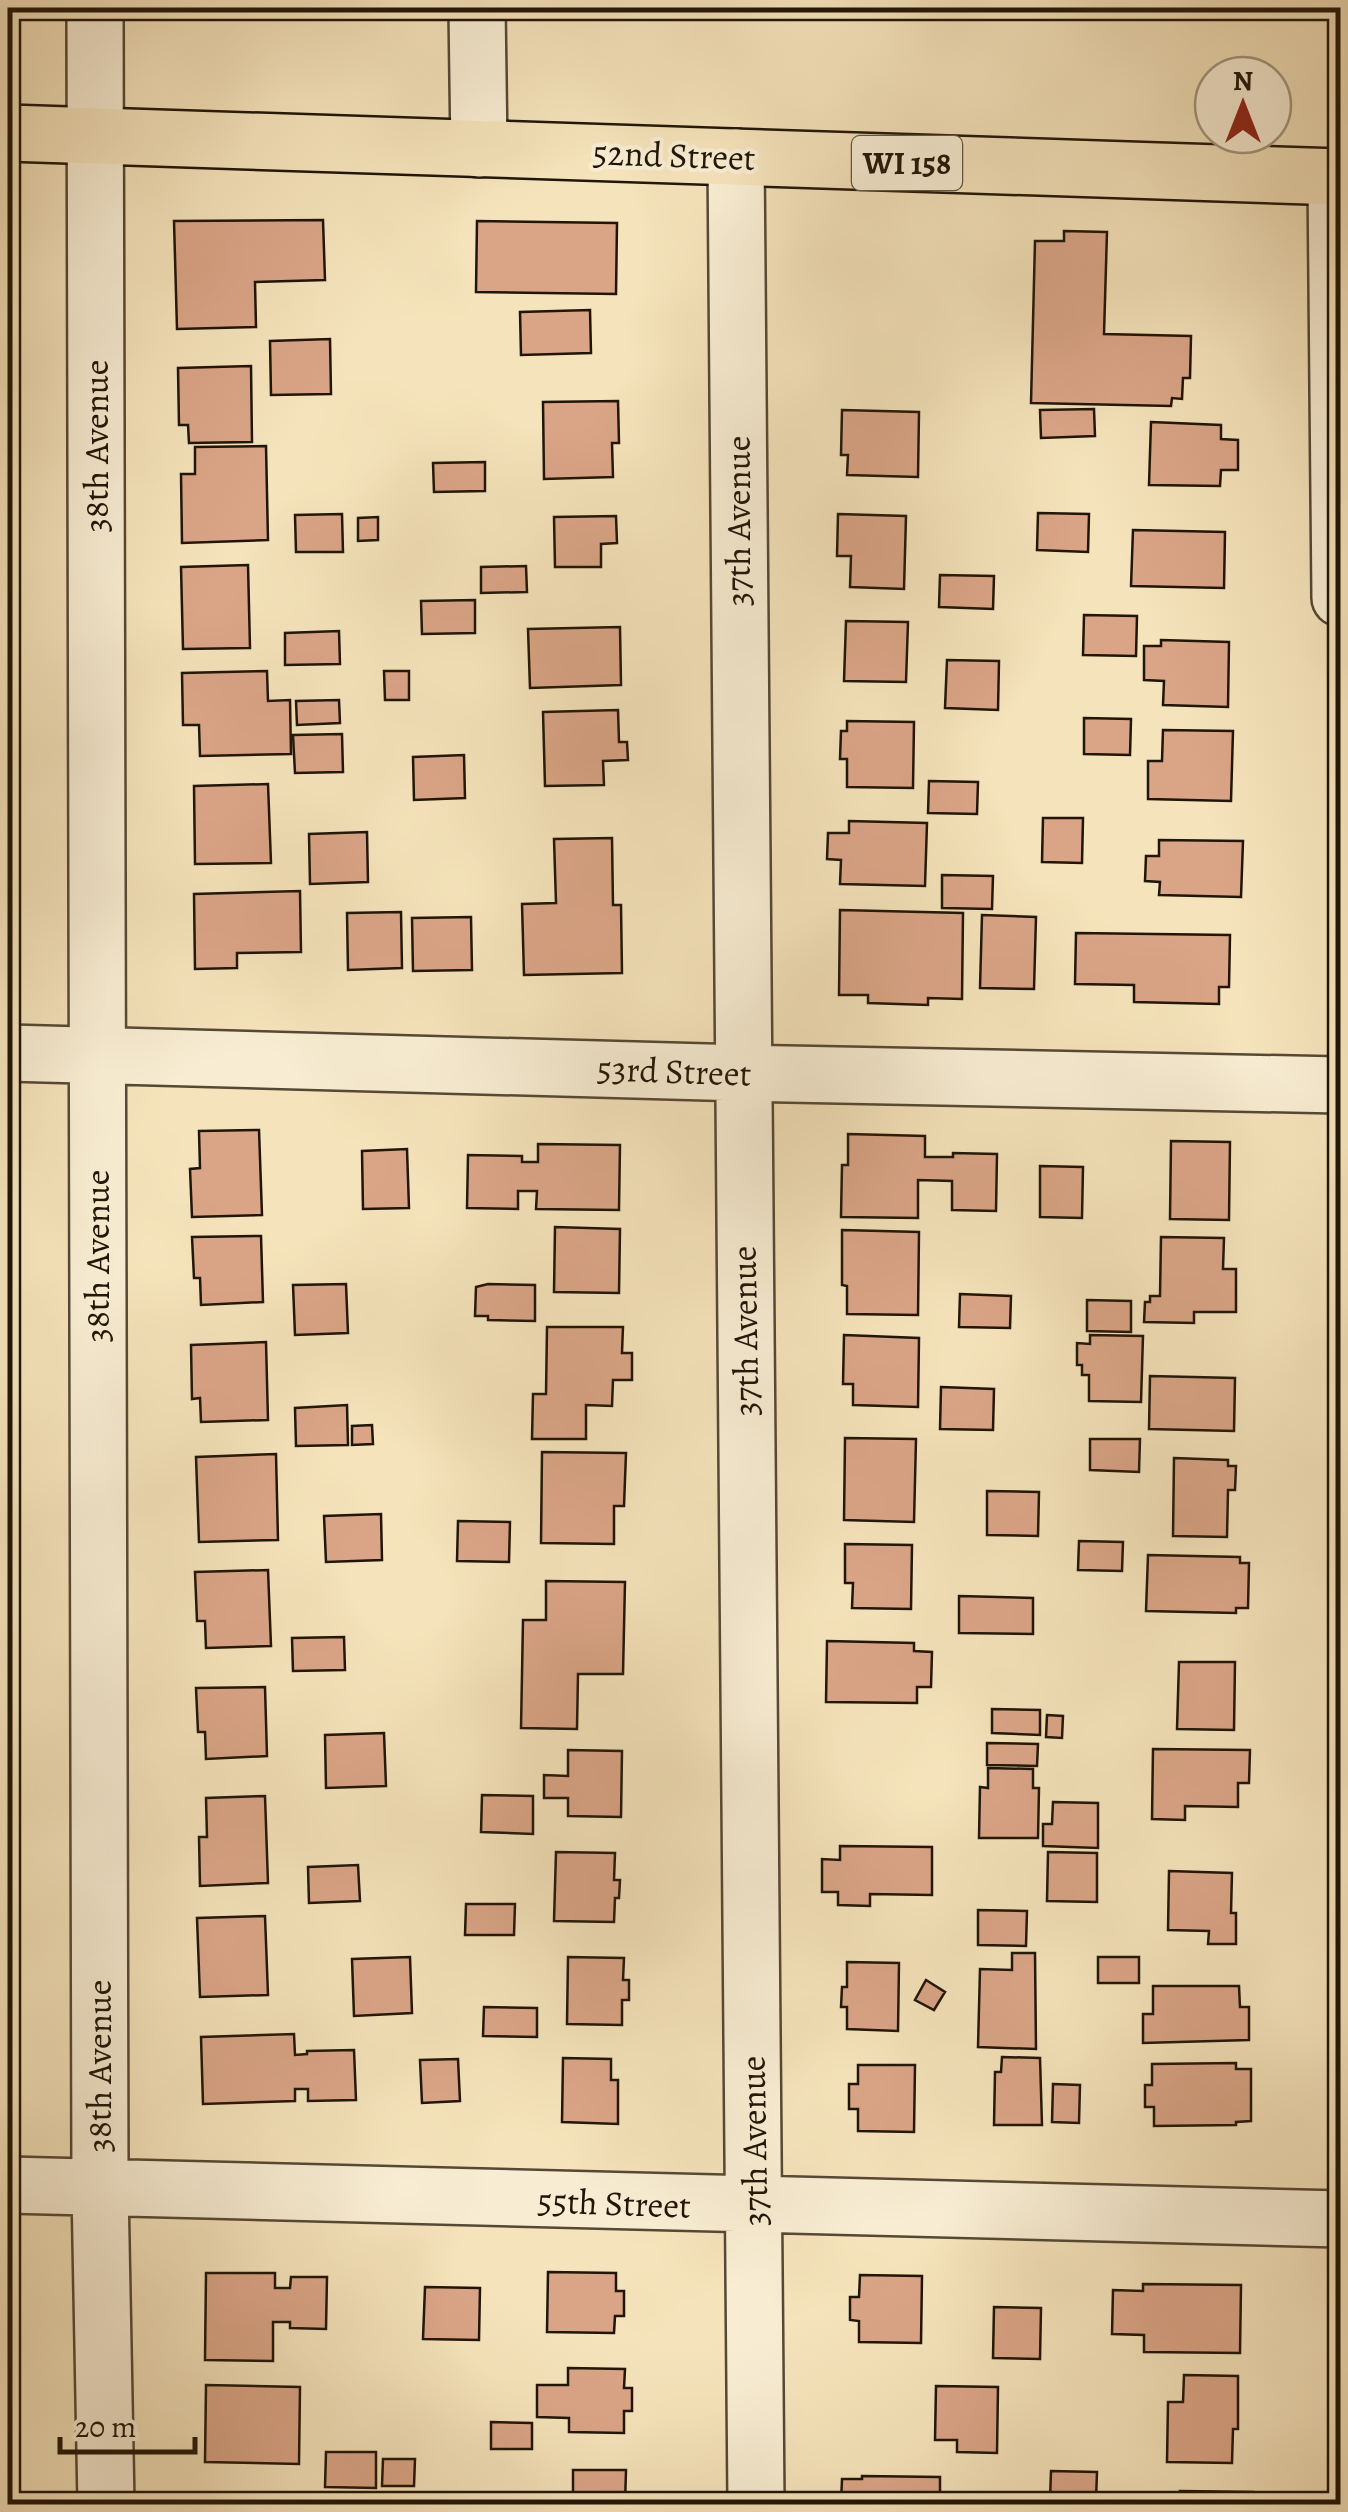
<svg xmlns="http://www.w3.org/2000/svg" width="1348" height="2512" viewBox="0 0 1348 2512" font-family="Alegreya,serif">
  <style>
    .building { fill: #daa587; stroke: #201507; stroke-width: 2.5 }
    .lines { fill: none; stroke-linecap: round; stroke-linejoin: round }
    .minor-casing { stroke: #554834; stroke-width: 60 }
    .major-casing { stroke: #201507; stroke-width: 60 }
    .minor { stroke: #f8edd3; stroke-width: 55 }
    .major { stroke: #f5e3bb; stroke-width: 55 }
    .labels { text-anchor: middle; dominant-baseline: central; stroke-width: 8; stroke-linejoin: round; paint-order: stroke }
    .shield { fill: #f8edd3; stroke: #615644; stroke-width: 2.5 }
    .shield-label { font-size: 32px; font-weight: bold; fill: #201507 }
    .street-label { font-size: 35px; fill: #201507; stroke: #f8edd3 }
  </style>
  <rect width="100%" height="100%" fill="#f5e3bb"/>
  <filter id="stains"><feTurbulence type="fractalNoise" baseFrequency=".002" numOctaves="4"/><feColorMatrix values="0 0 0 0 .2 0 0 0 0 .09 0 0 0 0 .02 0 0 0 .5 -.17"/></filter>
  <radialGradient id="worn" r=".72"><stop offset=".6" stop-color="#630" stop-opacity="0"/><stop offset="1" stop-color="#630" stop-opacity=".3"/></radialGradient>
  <path class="building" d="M323,220L325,280L255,282L256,327L177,329L174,221Z
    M477,221L617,223L616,294L476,292Z
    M1064,231L1107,232L1104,334L1191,336L1190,378H1183L1182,399L1172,398L1171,406L1031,403L1035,241H1064Z
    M590,310L591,353L521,355L520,312Z
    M330,339L331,394L271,395L270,341Z
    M251,366L252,442L189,443L188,425H179L178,368Z
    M618,401L619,443H612L613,477L544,479L543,402Z
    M1094,409L1095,436L1041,438L1040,410Z
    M842,410L919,412L918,477L847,475L848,455H841Z
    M1151,422L1221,425V439L1238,440V470H1221L1220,486L1149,485Z
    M266,446L268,540L182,543L181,474H195V447Z
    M485,462V491L434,492L433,463Z
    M1038,513L1089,514L1088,552L1037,550Z
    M342,514L343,552H296L295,515Z
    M838,514L906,516L904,589L850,587L851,556H837Z
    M616,516L617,543L601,544V567H555L554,517Z
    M378,517V540L358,541V518Z
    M1133,530L1225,532L1224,588L1131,586Z
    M248,565L250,648L183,649L181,567Z
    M526,566L527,592L481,593V567Z
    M940,575L994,576L993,609L939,607Z
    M475,600V633L422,634L421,601Z
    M1084,615L1137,616L1136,656L1083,655Z
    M846,621L908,622L906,682L844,681Z
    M620,627L621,685L530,688L528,629Z
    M339,631L340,664L285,665V633Z
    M1161,640L1229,642L1228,707L1163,705L1164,681L1144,680V646H1161Z
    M947,660L999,661L998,710L945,708Z
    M267,671L268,701L290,700L291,754L200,756L199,725H183L182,673Z
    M384,671H409V700H385Z
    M339,700L340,723L297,725L296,701Z
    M618,710L619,742H627L628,760L603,761L604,785L545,786L543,712Z
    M1084,718L1131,719L1130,755L1084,754Z
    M847,721L914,722L913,788L847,787V759H840L841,731H847Z
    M1163,730L1233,731L1231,801L1148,799V761H1162Z
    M342,734L343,772L295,773L293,735Z
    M464,755L465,798L414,800L413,757Z
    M929,781L978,782L977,814L928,813Z
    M268,784L271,863L195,864L194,786Z
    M1043,818H1083L1082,863L1042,862Z
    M849,821L927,823L925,886L840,884L841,860L827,859L828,833H849Z
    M367,832L368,882L310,884L309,834Z
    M612,838L613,905H621L622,973L524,975L522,904L556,903L554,839Z
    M1159,840L1243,841L1241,897L1159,895L1160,882L1145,881L1146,856H1159Z
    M942,875L993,876L992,909L942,908Z
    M300,891L301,952L237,953V968L195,969L194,894Z
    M840,910L963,913L962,999L928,998V1005L868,1003V995H839Z
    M401,912L402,968L348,970L347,913Z
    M982,915L1036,917L1034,989L980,988Z
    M471,917L472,970L413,971L412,918Z
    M1076,933L1230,935L1229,987H1219V1004L1134,1002V985L1075,984Z
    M259,1130L262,1215L192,1217L190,1169L200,1168L199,1131Z
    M848,1134L925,1136V1157H953V1153L997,1154L996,1211L952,1210V1181L918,1180V1218L841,1217L842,1165H848Z
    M1171,1141L1230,1142L1229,1220L1170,1219Z
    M538,1144L620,1145L619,1210L536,1209L537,1191H518V1209L467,1208L468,1155L522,1156V1162H538Z
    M407,1149L409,1208L363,1209L362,1151Z
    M1040,1166L1083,1167L1082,1218L1040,1217Z
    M555,1227L620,1229L619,1293L554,1292Z
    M842,1230L919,1232L918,1315L847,1314V1286L842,1285Z
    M261,1236L263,1302L201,1305L200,1278H194L192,1237Z
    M1161,1237L1224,1238L1223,1269H1236V1312H1194V1323L1144,1322L1145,1302H1150V1296H1160Z
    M346,1284L348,1333L295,1335L293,1285Z
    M488,1284L535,1285V1321L488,1320V1316H475L476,1287Z
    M960,1294L1011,1296L1010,1328L959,1327Z
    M1087,1300L1131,1301V1332L1087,1331Z
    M547,1327H623L622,1353H632V1380H613L612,1406L586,1405V1439H532L533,1394H546Z
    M844,1335L919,1338L918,1407L853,1405V1384H843Z
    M1090,1335L1143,1336L1141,1402L1089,1401V1375H1082V1365H1077V1343L1090,1344Z
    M266,1342L268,1420L201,1422L200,1398L192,1399L191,1345Z
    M1150,1376L1235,1378L1234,1431L1149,1429Z
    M941,1387L994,1389L993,1430L940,1429Z
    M347,1405L348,1445L296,1446L295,1408Z
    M372,1425L373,1444L352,1445V1426Z
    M845,1438L916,1439L914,1522L844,1520Z
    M1090,1439H1140L1139,1472L1090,1470Z
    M542,1452L626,1453L624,1506H614V1544L541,1543Z
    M276,1454L278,1540L199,1542L196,1457Z
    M1174,1458L1228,1460V1466H1236L1235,1490H1228L1227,1537L1173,1536Z
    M987,1491L1039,1492L1038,1536L987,1535Z
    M381,1514L382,1560L326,1562L324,1516Z
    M458,1521L510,1522L509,1562L457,1561Z
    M1079,1541L1123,1542L1122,1571L1078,1570Z
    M845,1544L912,1545L911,1609L852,1608L853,1583H845Z
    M1148,1555L1240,1557V1563H1249L1248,1608H1236V1613L1146,1611Z
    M268,1570L271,1646L206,1648L205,1621H197L195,1572Z
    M546,1581L625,1582L623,1674H578L577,1729L521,1728L523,1620H546Z
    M959,1596L1033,1598V1634L959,1633Z
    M344,1637L345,1670L293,1671L292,1638Z
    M827,1641L914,1643V1651L932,1652L931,1687H917V1703L826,1702Z
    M1179,1662H1235L1234,1730L1177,1729Z
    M265,1687L267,1756L206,1759L205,1732H198L196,1688Z
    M992,1709L1040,1710V1735L992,1733Z
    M1047,1715L1063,1716L1062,1738L1046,1737Z
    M384,1733L386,1786L326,1788L325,1735Z
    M987,1743L1038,1744L1037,1766L987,1765Z
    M1153,1749L1250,1750L1249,1783H1238V1807L1185,1806V1820L1152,1819Z
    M568,1750L622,1751L621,1817L568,1816V1798H544V1775L568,1776Z
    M988,1768L1033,1769V1788H1039L1038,1838H979L980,1787L988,1788Z
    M482,1795L533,1796V1834L481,1832Z
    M265,1796L268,1883L200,1886L199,1837H207L206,1798Z
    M1053,1802L1098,1803V1848L1043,1846V1824H1052Z
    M840,1846L932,1847V1895L870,1894V1906L838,1905V1892H822V1859L840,1860Z
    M556,1852L615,1853L614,1880H620L619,1898H615L614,1922L554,1921Z
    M1048,1852L1097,1853V1902L1047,1901Z
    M358,1865L360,1901L309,1903L308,1867Z
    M1169,1871L1232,1873L1231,1913H1236V1944H1208L1209,1931L1168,1930Z
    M466,1904H515L514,1935H465Z
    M978,1910L1027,1911L1026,1946L978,1945Z
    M265,1916L268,1995L200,1997L197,1918Z
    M1012,1953H1035L1036,2049L978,2047L980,1969L1012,1970Z
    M410,1957L412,2013L354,2016L352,1959Z
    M568,1957L624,1958L623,1980H629V2000H622V2025L567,2024Z
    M1098,1957H1139V1983H1098Z
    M847,1962L899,1963L898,2031L847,2029V2007H841L842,1987H847Z
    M926,1980L945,1992L934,2010L915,2000Z
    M1153,1986H1239L1240,2007H1249V2040L1143,2043V2014H1153Z
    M484,2007L537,2008V2037L483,2036Z
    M294,2034L295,2055L307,2054V2051L354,2050L356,2100L308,2101V2089H295V2101L203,2104L201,2037Z
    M1002,2057L1040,2058L1042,2125H994L995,2072H1001Z
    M563,2058L611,2059V2080H618V2124L562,2122Z
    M458,2059L460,2101L422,2103L420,2060Z
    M1236,2063V2069H1251V2121L1236,2122V2125L1154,2126V2107H1145V2085H1152V2064Z
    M858,2065H915L914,2132L858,2131V2109H849V2084H858Z
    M1053,2084L1080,2085L1079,2123L1052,2122Z
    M548,2272L616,2273V2291H624V2316H615L614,2333L547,2332Z
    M206,2273H275V2288H290L291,2277H327L326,2329L290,2328V2322H273V2361L205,2360Z
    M860,2275L922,2276L921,2343L859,2342V2321L850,2320V2297H859Z
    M1143,2284L1241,2285L1240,2353L1144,2352V2335L1112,2334L1113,2290L1143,2291Z
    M425,2287L480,2288L479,2340L423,2339Z
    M994,2307L1041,2308L1040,2359L993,2358Z
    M568,2368L625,2369L624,2388H632V2411H624V2433L569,2432V2418L537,2417V2385H568Z
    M1184,2375L1238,2376V2429H1233L1232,2463L1167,2462L1168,2402H1183Z
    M206,2385L300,2387L299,2464L205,2462Z
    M936,2386L998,2387L997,2453L957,2452V2440H935Z
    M491,2422L532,2423V2449H491Z
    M326,2452H376V2488L325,2487Z
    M383,2459H415L414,2486H382Z
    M573,2470H626L625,2504H573Z
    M1051,2471L1097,2472L1096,2500H1050Z
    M862,2476L940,2477V2499H952L951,2504H841L842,2479H862Z
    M1180,2491L1253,2492L1252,2504H1180Z
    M206,2501L292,2502V2504H206Z"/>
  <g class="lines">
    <g class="minor-casing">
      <path id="minor" d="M95,8L100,2189L106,2504
        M477,8L479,149
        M736,157L756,2504
        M1336,177L1340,598
        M8,1053L743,1073L1340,1085
        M8,2185L1340,2219"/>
    </g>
    <g class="major-casing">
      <path id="major" d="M8,133L1340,177"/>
    </g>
    <use href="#minor" class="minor"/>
    <use href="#major" class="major"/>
  </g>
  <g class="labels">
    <rect class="shield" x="852" y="136" width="110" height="54" rx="8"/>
    <g class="shield-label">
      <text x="907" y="163">WI 158</text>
    </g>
    <g class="street-label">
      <text transform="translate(674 155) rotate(2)">52nd Street</text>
      <text transform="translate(96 446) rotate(-90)">38th Avenue</text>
      <text transform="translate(738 521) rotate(-90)">37th Avenue</text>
      <text transform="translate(674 1071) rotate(2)">53rd Street</text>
      <text transform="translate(97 1256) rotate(-90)">38th Avenue</text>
      <text transform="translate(745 1331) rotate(-91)">37th Avenue</text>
      <text transform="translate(99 2066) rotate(-90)">38th Avenue</text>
      <text transform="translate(754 2141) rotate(-91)">37th Avenue</text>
      <text transform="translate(614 2203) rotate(2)">55th Street</text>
    </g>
  </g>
  <rect width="1348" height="2512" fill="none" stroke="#f5e3bb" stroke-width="40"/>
  <rect x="10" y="10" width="1328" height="2492" fill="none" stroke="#201507" stroke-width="5"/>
  <rect x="20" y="20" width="1308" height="2472" fill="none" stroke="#201507" stroke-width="2.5"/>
  <g transform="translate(1243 105)"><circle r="48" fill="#f8edd3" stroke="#a29781" stroke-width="2.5"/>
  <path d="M0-8L18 38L0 25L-18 38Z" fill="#8f2418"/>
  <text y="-15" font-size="28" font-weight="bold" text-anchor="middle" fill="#201507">N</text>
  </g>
  <path d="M60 2437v15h135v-15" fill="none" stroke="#201507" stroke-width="5"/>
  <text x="75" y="2437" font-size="30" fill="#201507" stroke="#f8edd3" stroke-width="8" paint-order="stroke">20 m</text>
  <rect width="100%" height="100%" filter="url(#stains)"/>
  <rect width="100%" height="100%" fill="url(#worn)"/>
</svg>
